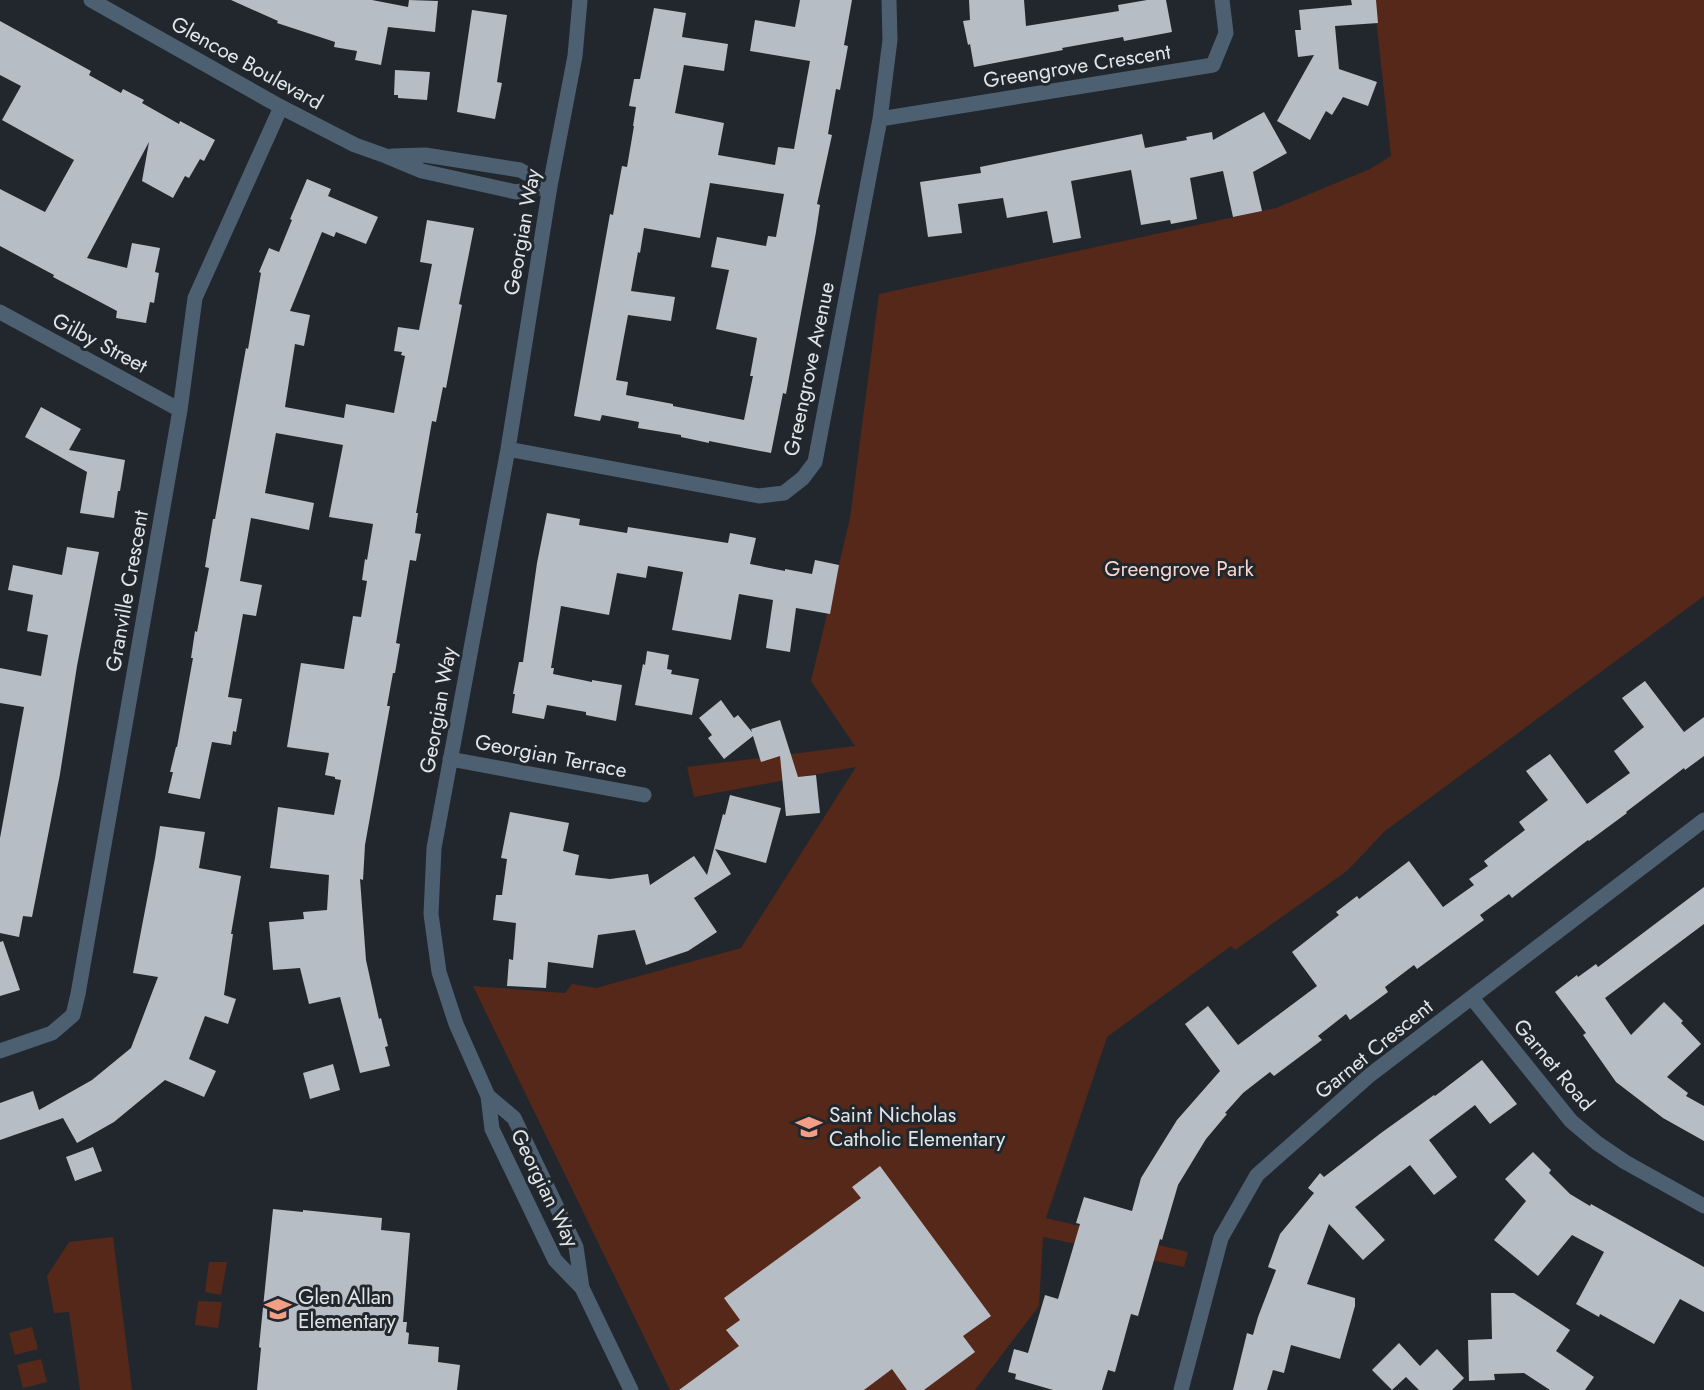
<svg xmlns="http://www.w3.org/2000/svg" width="1704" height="1390" viewBox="0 0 1704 1390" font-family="Jost,sans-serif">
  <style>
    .green { fill: #56281a }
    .building { fill: #b6bdc4; fill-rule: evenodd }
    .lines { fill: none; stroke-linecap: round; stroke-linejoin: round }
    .minor { stroke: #4d6071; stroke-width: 15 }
    .labels { text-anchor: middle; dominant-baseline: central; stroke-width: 6; stroke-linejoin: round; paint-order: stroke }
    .street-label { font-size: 21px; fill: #e1e5e8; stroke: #21272c }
    .park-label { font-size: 21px; fill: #f9d5ca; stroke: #21272c }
    .poi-label { font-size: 21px; fill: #e1e5e8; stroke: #21272c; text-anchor: start }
  </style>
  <rect width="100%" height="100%" fill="#21272c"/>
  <path class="green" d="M1374,0H1704V596L1385,831L1347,871L1235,950L1231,946L1107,1037L1046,1218L1188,1252L1184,1267L1043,1237L1039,1306L975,1390H670L473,986L565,993L572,984L596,988L741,948L856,767L694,797L687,767L855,746L811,681L850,518L879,294L1276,208L1370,169L1391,156Z
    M113,1237L132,1390H80L69,1312L54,1313L47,1276L69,1242Z
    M209,1262H227L221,1295L205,1292Z
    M198,1301L222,1302L218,1328L195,1325Z
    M32,1327L38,1349L15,1355L9,1333Z
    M41,1359L47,1382L23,1388L17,1365Z"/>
  <path class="building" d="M231,0H372L408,7L409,0L438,1L435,32L388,27L381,65L355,60L357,51L334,47L335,42L277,23L278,21Z
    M800,0H852L844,45L848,46L840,90L836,89L828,134L832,135L817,204L820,205L816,232L786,394L783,393L771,453L709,441V443L681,437V435L638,428L639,422L602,415L600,421L574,416L610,214L613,215L622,166L627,167L634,126H633L636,107L629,106L634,79H640L654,8L686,13L682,37L728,44L724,71L684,65L675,113L724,123L718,155L775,165L778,147L794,149L810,61L750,51L755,20L795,27ZM710,183L784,194L776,237L768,236L766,246L717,237L711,267L729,270L716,329L757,338L750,376H753L744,420L673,406V404L626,395L628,382L616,380L628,315L671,321L675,297L631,291L638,252L640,253L644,228L700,238Z
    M969,0H1024L1026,26L1119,11L1118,5L1147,0H1166L1172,32L1124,41L1123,37L1062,48L1063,50L974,67L970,44L968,45L963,21L970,20Z
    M1351,0H1376L1378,23L1335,26L1339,69L1377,82L1368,106L1343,97L1332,115L1326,111L1310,140L1277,121L1314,55L1298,57L1295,30H1301L1299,10L1352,5Z
    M472,10L507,15L497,82L502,83L495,119L457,112Z
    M0,21L91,71L89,75L121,93L123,89L144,100L142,103L179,124L180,121L215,140L204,161L200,159L189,178L185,176L173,198L142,181L149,142L87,258L127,268L132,243L160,248L155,272L159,273L154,303L150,302L146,323L116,318L117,311L53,277L54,275L0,246V189L45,212L74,160L2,120L21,86L0,75Z
    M395,70L430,72L427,100L398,98V95H394Z
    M1264,112L1287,153L1253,172L1262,211L1233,217L1223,171L1190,178L1197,219L1171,224L1170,220L1141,225L1131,170L1071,181L1081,238L1053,243L1047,211L1007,218L1003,198L958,204L962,233L928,237L920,182L981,173L980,167L1142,134L1145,148L1187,140L1186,137L1212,132L1213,140Z
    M307,179L331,189L328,196L378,217L366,244L336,232L334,237L322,232L290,311L310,315L304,346L295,344L285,407L344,418L346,404L394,413L405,356L401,355L402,352L394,351L398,327L419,330L432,264L420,262L427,220L474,228L459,304L462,305L446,388L443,387L436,422L432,421L416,513H418L415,533L421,534L416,561L410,560L396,643L400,644L395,673H393L387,706H390L365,845L363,880L360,879L366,960L379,1019L381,1018L388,1046L385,1047L390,1066L360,1073L340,997L309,1004L300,968L273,970L269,922L304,919L303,912L327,910L329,875L270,868L278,807L334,815L341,780L335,779V777L325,775L329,753L287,747L301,663L344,669L353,616L361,617L367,581L362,580L365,559L367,560L373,524L329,517L343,445L276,433L265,493L314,503L309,530L251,518L240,581L262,585L256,616L243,614L228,697L242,699L236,732L233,731L231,745L212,742L200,799L168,793L173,772H170L176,747H177L193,658H191L195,631L197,632L209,568L205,567L213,519H215L246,348L248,349L261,273L259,272L269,248L279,252L292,220L290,219Z
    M41,407L81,429L69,450L125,460L120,491H118L114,518L80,513L87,472L25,437Z
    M547,513L580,519L579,525L627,533L628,527L728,543L730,533L756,538L750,564L785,571V569L812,574L815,560L839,565L830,614L796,608L790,652L766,648L773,600L739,594L731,640L702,635L672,630L683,572L648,566L646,578L617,573L609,615L561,606L551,668H554L553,674L592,682V680L622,685L616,721L586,715V712L547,705L544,719L512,713L515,694H513L519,662H523L537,563Z
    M67,547L99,552L77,666L60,774L32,917L23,916L19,937L0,933V838L24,707L0,703V668L41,676L48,635L27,631L33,595L8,590L13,565L62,575Z
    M647,651L669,655L667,669L672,670L671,674L699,679L692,715L635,705L643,664L645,665Z
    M1645,681L1684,732L1704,717V756L1685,770L1684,768L1626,812L1627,813L1589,841L1588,840L1512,898L1509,894L1480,915L1484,920L1417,969L1414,965L1385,987L1388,992L1350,1020L1346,1014L1318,1036L1322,1040L1274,1076L1270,1072L1243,1093L1225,1113L1227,1114L1206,1139L1178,1185L1162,1240L1160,1239L1138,1316L1131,1314L1115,1372L1108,1370L1102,1390H1053L1015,1379L1016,1374L1008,1372L1014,1349L1028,1353L1045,1295L1058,1299L1080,1224L1076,1223L1084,1197L1132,1211L1141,1178L1177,1120L1220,1071L1185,1024L1208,1006L1238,1045L1317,986L1292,952L1339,915L1336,912L1357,896L1359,899L1409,861L1443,907L1474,885L1469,879L1488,866L1484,861L1525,830L1519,822L1548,800L1526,771L1550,754L1587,804L1630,773L1614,751L1644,727L1622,698Z
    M721,700L734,718L738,715L752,732L751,729L780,720L798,777L816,775L820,813L786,816L780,756L761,762L753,736L724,759L708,738L712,735L699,718Z
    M730,795L781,808L766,863L715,849L731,874L694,898L717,932L688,951L646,965L635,930L598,935L593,968L548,962L546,988L507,986L509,959L513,960L516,923L493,920L496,895H502L507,859L501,858L510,812L569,823L563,851L579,855L575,875L610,879L648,874L650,885L694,856L707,875L723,814L725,815Z
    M160,826L205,832L199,868L241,876L231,934H233L224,995L236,999L228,1024L205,1016L189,1059L216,1071L204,1097L165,1080L114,1122L77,1143L63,1118L0,1140V1103L33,1091L39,1110L92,1080L131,1048L158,977L133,973L155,858Z
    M1704,887V924L1605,998L1631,1035L1664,1002L1683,1021L1681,1023L1701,1044L1667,1077L1688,1093L1686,1096L1704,1106V1141L1663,1118L1616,1082L1583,1035L1586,1033L1555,992L1577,975L1578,977L1596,964L1598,967Z
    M3,941L20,990L0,996V942Z
    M1482,1060L1517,1104L1490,1124L1475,1105L1429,1140L1457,1177L1434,1195L1410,1165L1355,1207L1385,1240L1363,1260L1329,1224L1307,1284L1355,1298V1306L1340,1359L1291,1345L1284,1373L1273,1370L1267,1390H1233L1247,1333L1253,1335L1258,1317L1276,1270L1268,1267L1280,1234L1314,1193L1308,1188L1320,1173L1324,1177L1381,1133L1434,1095L1435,1096Z
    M333,1064L340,1090L310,1099L303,1073Z
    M93,1147L102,1171L75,1181L66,1157Z
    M1533,1152L1551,1170L1549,1173L1570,1194L1590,1206L1591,1204L1704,1267V1312L1680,1299L1654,1344L1600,1314L1599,1317L1576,1304L1604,1252L1572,1235L1538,1276L1494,1240L1526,1201L1505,1179Z
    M880,1166L991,1316L963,1336L975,1352L924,1390H907L892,1369L864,1390H679L739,1346L726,1330L740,1320L724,1298L861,1198L852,1187Z
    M273,1209L303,1212V1210L382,1218L381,1230L410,1233L403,1322H407L406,1332L409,1333L408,1344L439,1347L438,1362L460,1365L457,1390H257L261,1348L259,1347Z
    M1491,1293H1514L1570,1330L1556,1351L1594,1377L1585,1390H1550L1524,1373L1494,1374L1495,1380L1469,1381L1468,1340L1492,1339Z
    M1399,1343L1420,1366L1437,1349L1464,1378L1452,1390H1419L1406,1377L1392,1390L1372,1370Z"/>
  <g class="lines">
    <path class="minor" d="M91,0L281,107L355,145L386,156L422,171L516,192L550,186
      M580,0L575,56L550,186L508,449L434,848L431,914L439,972L456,1024L488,1096L492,1129L555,1260L582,1288L631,1390
      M880,119L1213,65L1226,33L1222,0
      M392,156L425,155L520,170L550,186
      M0,312L180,410
      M508,449L759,496L784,493L803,478L815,462L880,119L890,40L889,0
      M450,759L644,795
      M1472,998L1571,1121L1597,1143L1625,1162L1704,1206
      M0,1051L52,1033L73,1015L78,994L180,410L195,298L281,107
      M488,1096L514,1118L576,1247L582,1288
      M1181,1390L1221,1238L1257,1175L1370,1075L1704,820"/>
  </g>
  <defs>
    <g id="school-bare" transform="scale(2.07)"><path d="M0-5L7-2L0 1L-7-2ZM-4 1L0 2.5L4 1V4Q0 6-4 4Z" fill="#f39f85" stroke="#21272c" stroke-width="2.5" paint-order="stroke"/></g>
  </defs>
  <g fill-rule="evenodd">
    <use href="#school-bare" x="809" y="1127"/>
    <use href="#school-bare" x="278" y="1309"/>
  </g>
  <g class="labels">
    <g class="street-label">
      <text transform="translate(247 63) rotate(29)">Glencoe Boulevard</text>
      <text transform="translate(1077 66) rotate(-9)">Greengrove Crescent</text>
      <text transform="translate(522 232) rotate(-80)">Georgian Way</text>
      <text transform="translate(100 343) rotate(28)">Gilby Street</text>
      <text transform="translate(809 369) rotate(-78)">Greengrove Avenue</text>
      <text transform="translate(127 591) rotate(-80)">Granville Crescent</text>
      <text transform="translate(438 710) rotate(-80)">Georgian Way</text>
      <text transform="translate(551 756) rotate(11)">Georgian Terrace</text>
      <text transform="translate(1374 1049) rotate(-39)">Garnet Crescent</text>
      <text transform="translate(1554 1065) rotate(50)">Garnet Road</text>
      <text transform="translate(545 1188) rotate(64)">Georgian Way</text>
    </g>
    <g class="park-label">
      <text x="1179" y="569">Greengrove Park</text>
    </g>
    <g class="poi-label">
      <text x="829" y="1115">Saint Nicholas<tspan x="829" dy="24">Catholic Elementary</tspan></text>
      <text x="298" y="1297">Glen Allan<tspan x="298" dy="24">Elementary</tspan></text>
    </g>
  </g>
</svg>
